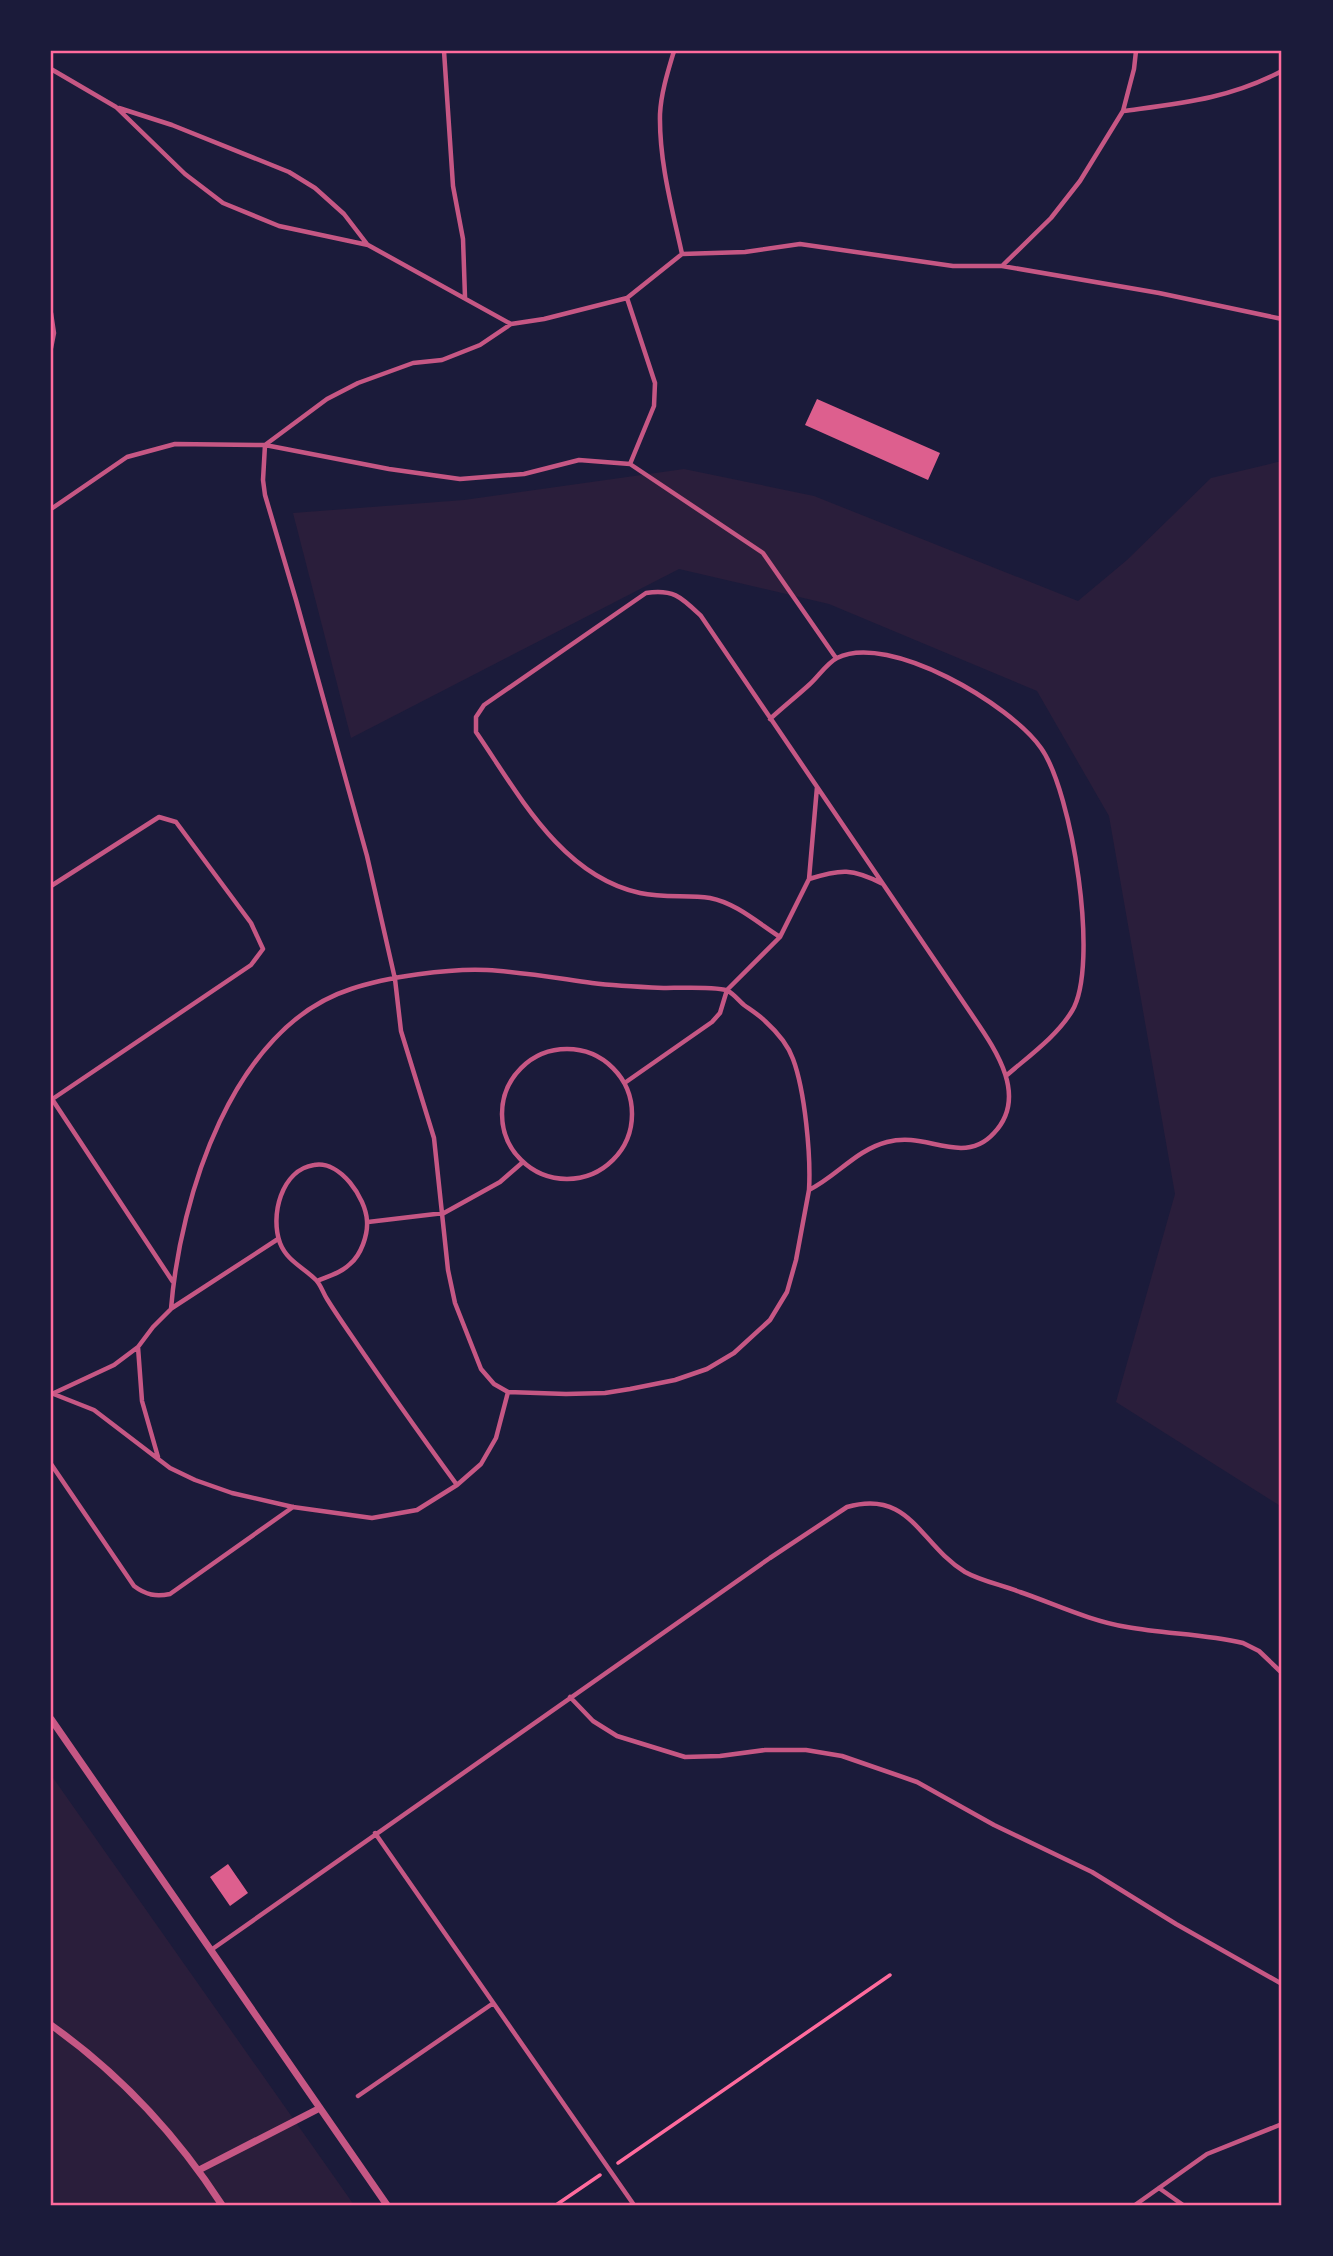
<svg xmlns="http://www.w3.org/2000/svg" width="1333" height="2256" viewBox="0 0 1333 2256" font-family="Inter,sans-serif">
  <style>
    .green { fill: #2a1e3b }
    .building { fill: #dd5f8e }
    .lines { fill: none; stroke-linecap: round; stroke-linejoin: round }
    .path { stroke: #ff6b9d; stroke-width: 3.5 }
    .service { stroke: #c65784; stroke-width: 4.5 }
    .minor { stroke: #c65784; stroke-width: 7 }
    .neatline { fill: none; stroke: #ff6b9d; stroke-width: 2.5 }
  </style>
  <rect width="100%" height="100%" fill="#1b1b3a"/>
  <path class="green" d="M1282,461V1507L1116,1402L1175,1194L1109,816L1037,691L829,604L679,569L351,738L293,513L464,500L684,469L814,496L1078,601L1127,560L1211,478Z
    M51,1775L354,2205H51Z"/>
  <path class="building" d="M817,399L940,453L928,480L805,425Z
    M228,1864L248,1893L230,1906L210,1877Z"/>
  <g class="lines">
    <path class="path" d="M618,2163L890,1975
      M556,2205L600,2175"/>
    <path class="service" d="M444,51L453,186L463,239L465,297
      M674,51C668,71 661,93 660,114C659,161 672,208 682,254
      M51,69L116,107L185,174L223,203L279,226L368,245L511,324L544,319L627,298L682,254L745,252L800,244L953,266H1002L1051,218L1080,181L1123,111C1182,103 1228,99 1282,71
      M119,108L172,125L289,172L315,188L344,214L367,244
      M1123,111L1134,69L1136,51
      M1002,266L1159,293L1282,319
      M627,298L655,383L654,406L630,464L579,460L524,474L460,479L389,469L265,445L263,480L265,495L296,600L367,856L395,979L401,1031L434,1138L448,1270L455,1303L481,1369L494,1384L508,1392L566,1394L605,1393L630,1389L675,1380L707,1369L734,1353L770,1320L787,1292L796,1260L809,1190C837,1176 856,1150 887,1142C915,1135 934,1147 961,1148C975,1148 985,1143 994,1133C1030,1095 993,1046 970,1012L701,616C681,597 674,589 646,593L484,705L476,717V732C518,793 561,876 640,893C663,898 687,895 710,898C736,903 758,923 780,937
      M51,313L54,333L51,348
      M630,464L763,553L836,658
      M51,509L127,457L175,444L265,445L327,399L358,383L413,363L442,360L480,345L511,324
      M770,719C783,707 797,696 810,684C818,677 827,663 837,658C889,632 1011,705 1041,748C1072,791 1100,965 1072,1011C1057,1036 1029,1056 1007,1075
      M809,879C841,869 852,868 883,884
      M51,886L159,817L176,822L251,923L263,949L251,965L51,1100
      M502 1114a65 65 0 1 1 130 0a65 65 0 1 1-130 0Z
      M626,1082L712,1022L720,1013L727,990L780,937L809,879L817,787
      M52,1099L173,1282
      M368,1222L444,1213L500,1182L523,1162
      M317,1281C329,1276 341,1273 350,1264C361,1255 368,1235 367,1221C366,1198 340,1160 314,1165C281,1170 270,1216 280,1243C287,1261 303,1267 316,1280C321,1285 323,1293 327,1299C335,1312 344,1325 353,1338C387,1388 422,1437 457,1485
      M172,1308L278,1239
      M51,1393L94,1410L170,1468L195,1480L232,1493L293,1507L372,1518L417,1510L457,1485L481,1464L496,1438L508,1392
      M54,1393L114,1365L138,1347
      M158,1457L142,1401L138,1347L153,1327L171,1309C180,1198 232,1027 351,989C386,977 450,968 487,970C522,972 556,978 592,983C616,986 641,987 665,988C677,988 721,986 728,991C734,994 739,1001 744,1005C751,1010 759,1015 765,1021C776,1031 788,1045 793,1059C805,1091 811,1156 809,1190
      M51,1464L134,1586C146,1595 156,1597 170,1594L293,1507
      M570,1697L593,1721L617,1736L685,1757L720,1756L765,1750H806L842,1756L917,1782L994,1825L1092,1872L1176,1924L1282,1984
      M375,1833L634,2205
      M211,1950L770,1558L847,1507C911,1489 919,1544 965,1572C981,1581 1002,1585 1020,1592C1055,1604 1090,1621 1127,1627C1165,1634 1205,1634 1243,1643L1259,1651L1282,1673
      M358,2096L492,2004
      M1159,2188L1183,2205
      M1135,2205L1207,2154L1282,2124"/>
    <path class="minor" d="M51,1719L387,2205
      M51,2025C120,2074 176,2134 222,2205
      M199,2170L320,2108"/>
  </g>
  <rect width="1333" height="2256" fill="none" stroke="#1b1b3a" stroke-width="105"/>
  <rect x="52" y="52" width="1228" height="2152" class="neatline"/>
</svg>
